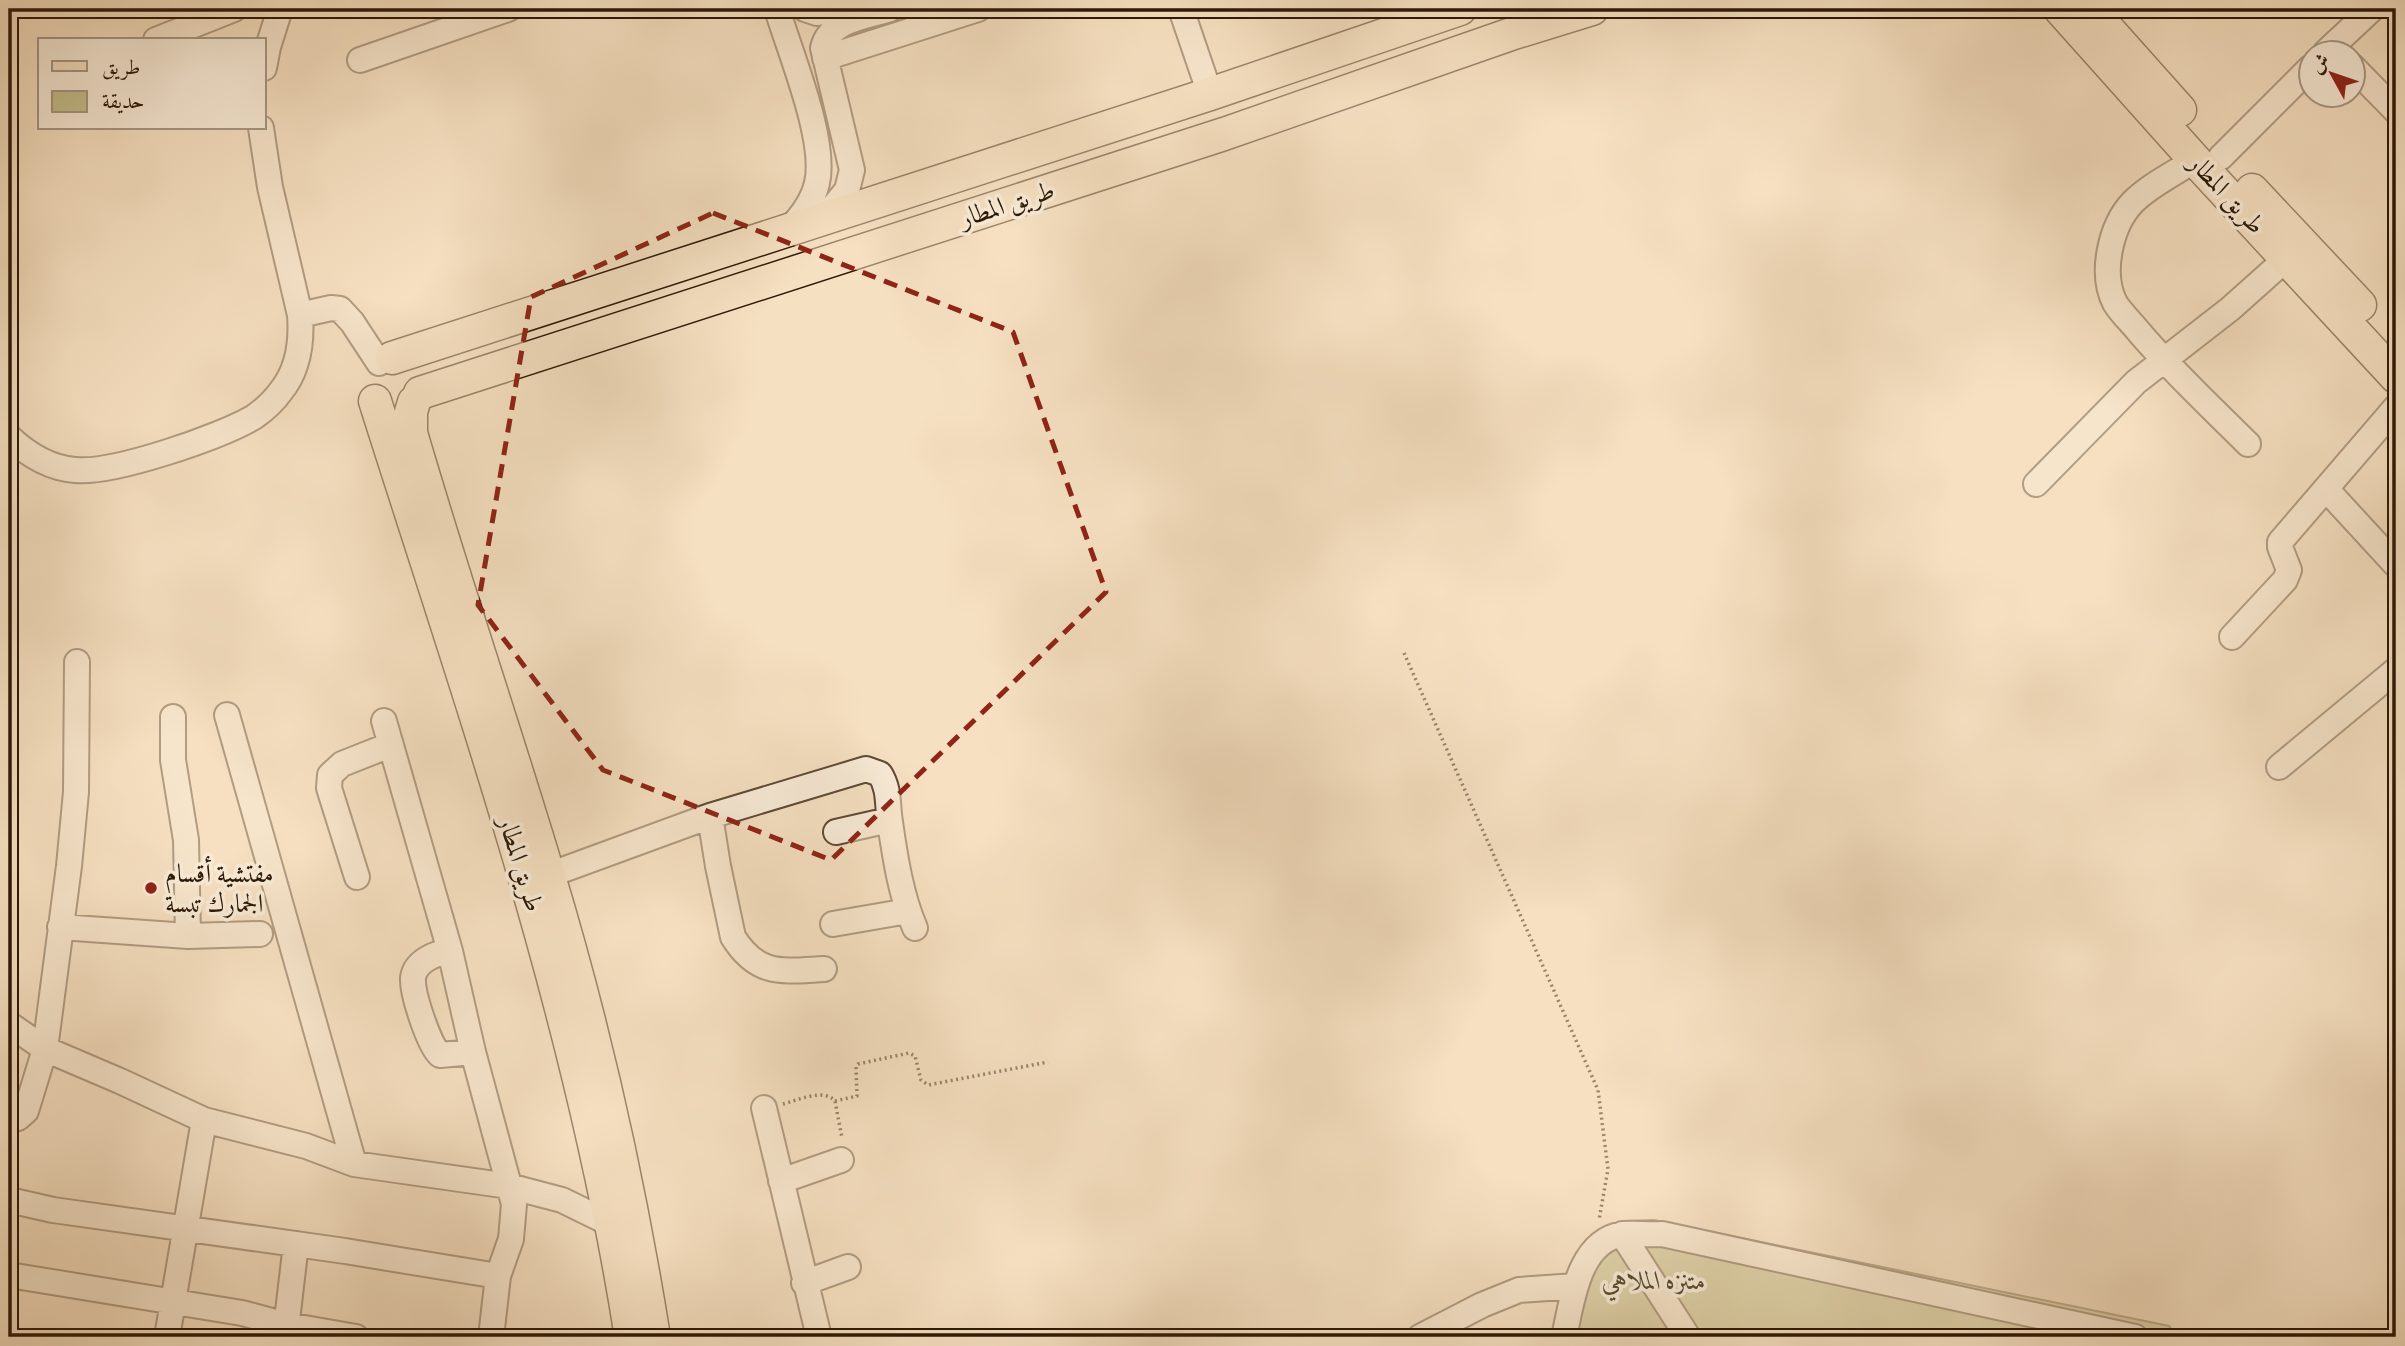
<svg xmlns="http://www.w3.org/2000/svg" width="2405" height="1346" viewBox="0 0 2405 1346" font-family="Alegreya,Amiri,serif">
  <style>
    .green { fill: #c4c08d; stroke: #786c4a; stroke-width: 2 }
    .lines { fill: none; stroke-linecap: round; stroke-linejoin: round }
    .minor-casing { stroke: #5f4a35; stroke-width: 28 }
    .major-casing { stroke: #2d1806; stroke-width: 35 }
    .path { stroke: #2d1806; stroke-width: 3.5; stroke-dasharray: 2 3.5; stroke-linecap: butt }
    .minor { stroke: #f8ebd7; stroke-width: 24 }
    .major { stroke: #f5e0c1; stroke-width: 32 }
    .marked { fill: none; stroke: #8f2418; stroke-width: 5; stroke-dasharray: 14 9; stroke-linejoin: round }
    .poi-dot { fill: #8f2418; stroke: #f8ebd7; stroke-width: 2.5 }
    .labels { text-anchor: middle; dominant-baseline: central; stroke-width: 7; stroke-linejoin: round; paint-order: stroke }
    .street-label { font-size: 26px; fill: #2d1806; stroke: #f8ebd7 }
    .poi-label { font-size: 26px; fill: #2d1806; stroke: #f8ebd7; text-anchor: start }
    .park-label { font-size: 26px; font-style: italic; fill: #5a4a2e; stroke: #f8ebd7 }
  </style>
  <rect width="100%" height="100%" fill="#f5e0c1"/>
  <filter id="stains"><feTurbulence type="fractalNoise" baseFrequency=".00286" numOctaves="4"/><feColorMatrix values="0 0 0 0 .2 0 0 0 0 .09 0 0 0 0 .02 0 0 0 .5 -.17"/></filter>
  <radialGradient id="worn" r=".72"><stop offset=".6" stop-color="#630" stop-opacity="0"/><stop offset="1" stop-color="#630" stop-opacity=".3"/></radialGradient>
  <path class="green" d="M1654,1220L2169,1326L2177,1337H1568L1605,1235L1627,1221Z"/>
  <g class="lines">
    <g class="minor-casing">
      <path id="minor" d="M777,9C790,53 827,140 817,183C813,201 802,216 789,229
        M805,9L817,13L833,9
        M1181,9L1210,94
        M156,40L234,9
        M2326,52L2372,9
        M825,58L978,9
        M360,60L508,9
        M2352,66L2396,111
        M264,68L268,47L280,9
        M2221,157L2310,68
        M2195,160C2175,173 2150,185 2133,202C2110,226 2100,274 2115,303C2121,313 2132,323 2139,332C2173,372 2211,407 2248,444
        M825,217L847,190L852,170L823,48C829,20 866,17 890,9
        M300,315L331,308L340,309L352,322L379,363
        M9,437C27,454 49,468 75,470C113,474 220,437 254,417C264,410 274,401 281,391C299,369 302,342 300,315L270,187L261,128
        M2036,484L2136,382L2230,309L2286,259
        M2326,489L2396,565
        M2232,637L2285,580L2289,570L2280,547V542L2396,407
        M227,715L354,1164
        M173,717V760L186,840L188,936
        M384,721L450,951L473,1052L514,1204L511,1239L498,1276L491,1337
        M2279,767L2396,670
        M710,816L718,866L733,937C758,977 783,971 824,969
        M836,832L889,820
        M549,875L710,816L866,769L880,774C890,790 887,805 890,822C895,857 901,896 915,928
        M357,877L329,788L330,775L342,764L390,745
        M833,924L908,911
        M60,927L188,936L260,934
        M450,951C436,953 415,961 413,978C412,994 429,1045 440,1055L473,1052
        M9,1024L45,1049L120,1081L204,1120L306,1146L354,1164L509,1186L562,1200L611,1224
        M764,1108L819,1337
        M9,1119L18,1118L26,1111L45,1049L69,866L76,792L77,662
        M781,1181L841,1160
        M9,1200L53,1210L345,1251L498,1276
        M1622,1234L1688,1337
        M9,1275L242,1313L287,1325L356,1337
        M804,1283L848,1267
        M167,1337L204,1120
        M285,1337L296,1244
        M1420,1337L1482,1305L1519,1290L1576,1286
        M1564,1337C1572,1302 1578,1241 1623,1234C1635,1233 1649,1235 1662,1234L2135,1337"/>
    </g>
    <g class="major-casing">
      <path id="major" d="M2060,9L2195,160L2396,377
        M2090,9L2180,110
        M2252,190L2360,305
        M392,358L1210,94L1460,9
        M420,393L1224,134L1514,33L1592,9
        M375,401C473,710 581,1016 631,1337
        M414,402L411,412V433C454,581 504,726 548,873C594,1025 629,1181 654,1337"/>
    </g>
    <path class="path" d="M1404,653L1598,1090L1608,1169L1599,1220
      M835,1101L857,1096L856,1067L858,1064L909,1053L915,1056L921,1080L928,1085L1048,1062
      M783,1104C798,1100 824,1088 835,1101L842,1138"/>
    <use href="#minor" class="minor"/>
    <use href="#major" class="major"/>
  </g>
  <path d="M0 0H2405V1346H0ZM713,213L1013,332L1106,592L831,860L603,770L478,605L531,297Z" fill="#f5e0c1" fill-opacity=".55" fill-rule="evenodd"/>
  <path class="marked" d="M713,213L1013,332L1106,592L831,860L603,770L478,605L531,297Z"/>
  <circle class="poi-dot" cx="151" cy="888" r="7"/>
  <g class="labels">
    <g class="street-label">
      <text transform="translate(2227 194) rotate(47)">طريق المطار</text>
      <text transform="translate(1007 204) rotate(-18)">طريق المطار</text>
      <text transform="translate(521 864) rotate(73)">طريق المطار</text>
    </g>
    <g class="poi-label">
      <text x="165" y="873">مفتشية أقسام<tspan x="165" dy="30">الجمارك تبسة</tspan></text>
    </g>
    <g class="park-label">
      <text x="1654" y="1280">متنزه الملاهي</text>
    </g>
  </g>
  <rect width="2405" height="1346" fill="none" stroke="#f5e0c1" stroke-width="35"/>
  <rect x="10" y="10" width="2384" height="1325" fill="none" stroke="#2d1806" stroke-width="3.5"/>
  <rect x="18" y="18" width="2370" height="1311" fill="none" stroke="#2d1806" stroke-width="2"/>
  <rect x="38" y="38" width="228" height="91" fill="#f8ebd7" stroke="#a79783" stroke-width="2"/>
  <rect x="52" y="61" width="35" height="10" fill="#f5e0c1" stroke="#a79783" stroke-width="2"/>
  <text x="102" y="74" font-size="21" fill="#2d1806">طريق</text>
  <rect x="52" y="91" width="35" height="21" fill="#c4c08d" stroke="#a79783" stroke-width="2"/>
  <text x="102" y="108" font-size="21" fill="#2d1806">حديقة</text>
  <g transform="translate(2332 74) rotate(310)"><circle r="33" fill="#f8ebd7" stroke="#a79783" stroke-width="2"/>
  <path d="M0-5L12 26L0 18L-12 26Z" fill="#8f2418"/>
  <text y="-10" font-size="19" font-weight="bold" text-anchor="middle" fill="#2d1806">ش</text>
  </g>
  <rect width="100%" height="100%" filter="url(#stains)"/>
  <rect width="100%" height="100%" fill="url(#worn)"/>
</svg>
